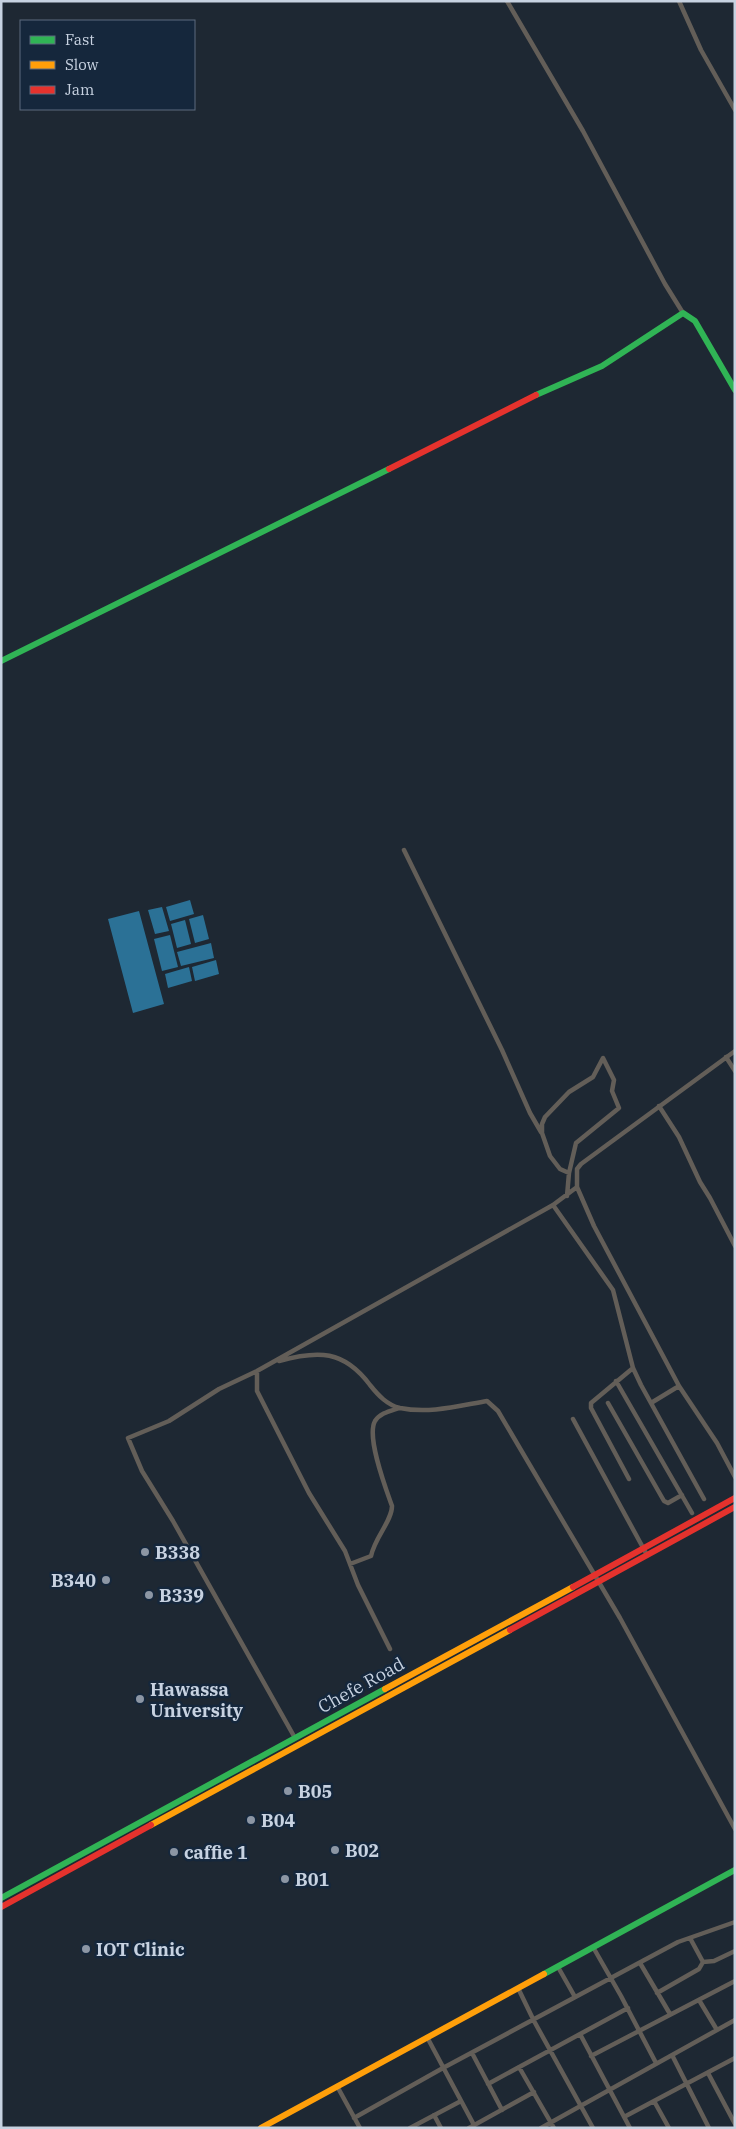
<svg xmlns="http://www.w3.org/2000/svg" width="736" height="2129" viewBox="0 0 736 2129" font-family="'IBM Plex Serif',serif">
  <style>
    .water { fill: #2b7196 }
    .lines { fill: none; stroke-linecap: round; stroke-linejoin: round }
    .street { stroke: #635e58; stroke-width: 4.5 }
    .fast { stroke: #30b455; stroke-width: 6 }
    .slow { stroke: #ff9f0a; stroke-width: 6 }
    .jam { stroke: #e5322d; stroke-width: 6 }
    .poi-dot { fill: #8c96a4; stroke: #15273c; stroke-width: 2 }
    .labels { text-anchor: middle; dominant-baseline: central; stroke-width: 5; stroke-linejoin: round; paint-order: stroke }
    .poi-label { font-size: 18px; font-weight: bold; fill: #c7d2e1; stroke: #15273c; text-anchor: start }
    .street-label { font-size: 18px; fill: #c7d2e1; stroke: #15273c }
  </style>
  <rect width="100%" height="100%" fill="#1e2833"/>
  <path class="water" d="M190,900L194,914L170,921L166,907Z
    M162,907L169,931L155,934L148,910Z
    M139,911L164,1004L133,1013L108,919Z
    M203,915L209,939L195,943L189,919Z
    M185,920L191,944L177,948L171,924Z
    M170,935L178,967L162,971L154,939Z
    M211,943L214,958L181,966L177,952Z
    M216,960L219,974L195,981L192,967Z
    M189,967L192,981L168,988L165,974Z"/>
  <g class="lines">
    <path class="street" d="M507,1L583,131L665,284L683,313
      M679,1L701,50L735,110
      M404,850L502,1050L530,1113L541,1132
      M735,1051L581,1164L577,1169V1187L594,1226L679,1386L717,1443L735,1477
      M726,1057L735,1071
      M659,1106L679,1137L700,1182L710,1198L735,1246
      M567,1196L569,1173L576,1143L619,1108L612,1091L614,1080L603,1058L593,1077L569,1092L545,1117L542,1124V1133L550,1156L560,1169L569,1173
      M553,1205L613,1290L633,1368L641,1385L704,1499
      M279,1361C318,1350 344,1350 370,1385C378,1395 387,1405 400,1408C429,1414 458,1406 487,1401L498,1411L620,1618L735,1829
      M257,1371V1391L309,1493L345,1551L358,1585L390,1649
      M616,1381L692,1513
      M608,1403L664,1501L668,1503L682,1495
      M651,1403L679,1386
      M573,1419L647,1555
      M629,1479L591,1408V1403L633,1368
      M350,1564L371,1556C375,1537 392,1521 392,1506C386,1489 366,1437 375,1421C380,1413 390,1411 399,1408
      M295,1738L173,1521L142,1471L128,1438L169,1421L219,1389L257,1371L553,1205L577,1187
      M690,1938L703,1962
      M593,1947L621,1996L656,2063
      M703,1962L714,1961L735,1951
      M640,1963L670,2014
      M558,1967L575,1997
      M518,1988L534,2021L593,2128
      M657,1993L699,1969L703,1962
      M699,2000L717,2030
      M580,2034L630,2128
      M427,2037L474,2125
      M472,2053L502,2110
      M672,2055L709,2128
      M591,2056L735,1981
      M519,2067L554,2128
      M708,2073L735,2124
      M488,2084L628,2008
      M337,2086L360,2128
      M434,2115L441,2128
      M624,2117L654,2101
      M354,2118L443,2068L678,1942L735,1922
      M410,2128L461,2101
      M469,2128L534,2092
      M541,2128L735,2020
      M669,2128L654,2101L735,2058"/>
    <path class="fast" d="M536,395L602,366L683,313L695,321L735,390
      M1,661L389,469
      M1,1898L385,1689
      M544,1974L735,1870"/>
    <path class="slow" d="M385,1689L573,1587
      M151,1825L510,1630
      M261,2128L544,1974"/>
    <path class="jam" d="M389,469L536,395
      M573,1587L735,1498
      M510,1630L735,1507
      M1,1907L151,1825"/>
  </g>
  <g class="poi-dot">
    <circle cx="145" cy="1552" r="5"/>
    <circle cx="106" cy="1580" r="5"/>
    <circle cx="149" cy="1595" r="5"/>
    <circle cx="140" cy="1699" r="5"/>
    <circle cx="288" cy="1791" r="5"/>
    <circle cx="251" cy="1820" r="5"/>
    <circle cx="335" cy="1850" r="5"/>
    <circle cx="174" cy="1852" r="5"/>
    <circle cx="285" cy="1879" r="5"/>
    <circle cx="86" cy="1949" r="5"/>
  </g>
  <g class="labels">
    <g class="poi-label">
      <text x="155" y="1552">B338</text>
      <text x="96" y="1580" text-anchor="end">B340</text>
      <text x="159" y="1595">B339</text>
      <text x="150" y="1689">Hawassa<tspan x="150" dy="21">University</tspan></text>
      <text x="298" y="1791">B05</text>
      <text x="261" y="1820">B04</text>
      <text x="345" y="1850">B02</text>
      <text x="184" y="1852">caffie 1</text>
      <text x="295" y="1879">B01</text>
      <text x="96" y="1949">IOT Clinic</text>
    </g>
    <g class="street-label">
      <text transform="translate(361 1685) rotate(-29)">Chefe Road</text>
    </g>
  </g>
  <rect width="736" height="2129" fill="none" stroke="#c7d2e1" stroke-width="5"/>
  <rect x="20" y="20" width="175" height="90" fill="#15273c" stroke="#5c6b7e"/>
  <rect x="30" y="36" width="25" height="8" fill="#30b455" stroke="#5c6b7e"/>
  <text x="65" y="45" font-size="15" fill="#c7d2e1">Fast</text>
  <rect x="30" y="61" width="25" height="8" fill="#ff9f0a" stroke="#5c6b7e"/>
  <text x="65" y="70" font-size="15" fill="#c7d2e1">Slow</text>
  <rect x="30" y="86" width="25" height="8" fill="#e5322d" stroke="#5c6b7e"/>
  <text x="65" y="95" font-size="15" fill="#c7d2e1">Jam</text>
</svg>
